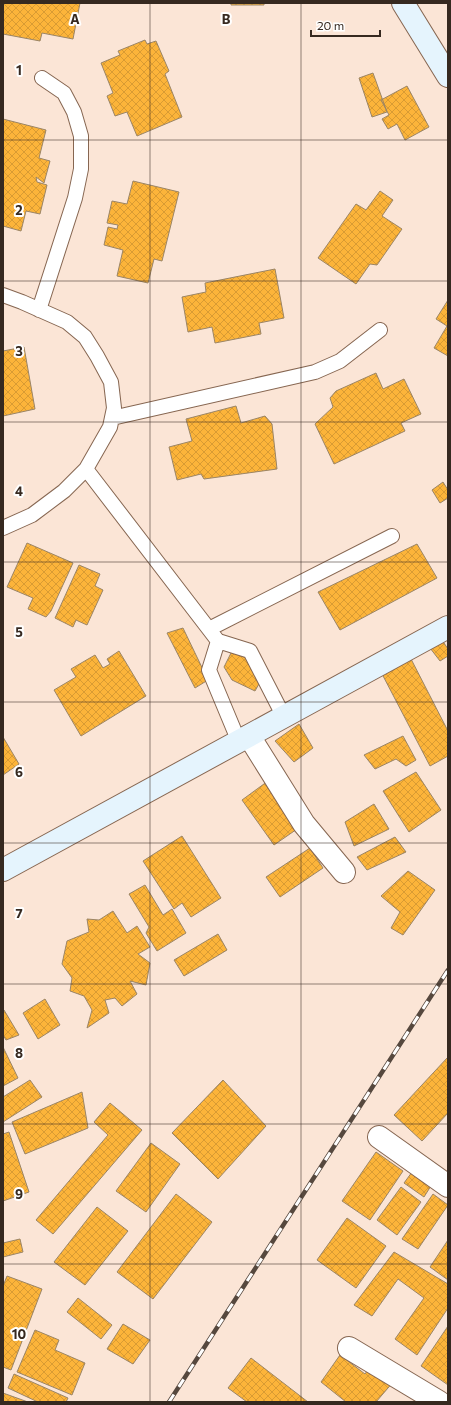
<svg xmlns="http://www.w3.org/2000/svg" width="451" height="1405" viewBox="0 0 451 1405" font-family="Commissioner,sans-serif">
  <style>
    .building { fill: url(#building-cross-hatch); stroke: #9b8566 }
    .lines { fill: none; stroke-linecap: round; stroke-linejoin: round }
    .lane-casing { stroke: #866651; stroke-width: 16 }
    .street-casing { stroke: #866651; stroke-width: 24 }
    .secondary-casing { stroke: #866651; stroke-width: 24 }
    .lane { stroke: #fff; stroke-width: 14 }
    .street { stroke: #fff; stroke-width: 22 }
    .secondary { stroke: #e5f4fd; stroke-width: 22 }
    .rail-casing { stroke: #56483e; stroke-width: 4.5 }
    .rail { stroke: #fff; stroke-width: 3; stroke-dasharray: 9; stroke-linecap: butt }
    .grid { fill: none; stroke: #362920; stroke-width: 1; stroke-opacity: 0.55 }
    .grid-label { font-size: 13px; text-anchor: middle; font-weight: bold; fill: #362920; stroke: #fff; stroke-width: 4; stroke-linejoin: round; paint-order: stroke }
  </style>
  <defs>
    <pattern id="building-cross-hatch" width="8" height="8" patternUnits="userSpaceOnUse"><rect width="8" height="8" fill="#fcb43a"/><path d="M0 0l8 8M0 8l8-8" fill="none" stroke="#d99b33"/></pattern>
  </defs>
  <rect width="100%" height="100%" fill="#fbe5d6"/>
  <path class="building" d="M3,3H80L73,39L42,33L40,41L3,34Z
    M231,3H264V5H231Z
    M145,40L147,44L156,41L169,71L165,74L182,117L137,136L127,112L115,116L107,96L113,93L101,63L120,55L118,51Z
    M373,73L387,112L372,117L359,78Z
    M407,86L429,127L405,140L397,124L388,129L382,119L389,115L381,100Z
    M3,119L46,130L39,158L50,161L44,183L36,177L37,182L47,185L40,214L26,211L21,231L3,226Z
    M133,181L179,192L162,261L154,259L148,283L117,276L123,250L104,245L108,227L117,229L118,225L107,223L112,201L127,204Z
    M380,191L393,200L382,216L402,229L377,265L370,264L356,284L318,258L356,204L366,210Z
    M275,269L284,318L259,323L261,334L215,343L212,327L188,332L182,297L206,292L205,283Z
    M448,300V356L434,348L447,326L436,319Z
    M24,347L35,409L3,416V351Z
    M376,373L383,389L404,379L421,414L401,423L405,431L334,464L315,424L333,407L330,398L336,391Z
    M236,406L241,423L265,416L272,424L277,469L204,479L201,474L177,480L169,447L192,441L186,419Z
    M443,482L448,490V498L440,503L432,490Z
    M27,543L73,563L51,611L46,617L28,609L33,598L7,587Z
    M417,544L437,578L340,630L318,592Z
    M79,565L100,574L95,586L103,590L87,625L76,620L73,627L55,618Z
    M183,628L208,680L195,688L167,633Z
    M442,640L448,649V656L440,661L430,648Z
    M119,651L146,696L81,736L54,690L76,677L71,669L95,655L103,668L110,664L107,659Z
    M232,651L248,659L260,682L255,691L232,680L224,667Z
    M410,657L448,731V756L430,766L381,672Z
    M299,724L313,748L294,762L275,741Z
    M403,736L416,760L406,766L396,759L375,769L364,755Z
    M3,737L19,764L3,775Z
    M416,772L441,810L409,832L383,791Z
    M268,781L300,827L274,845L242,800Z
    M374,804L389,829L354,846L345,822Z
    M182,836L221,898L191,917L182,903L174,909L143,861Z
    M395,837L406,852L367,870L357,857Z
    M310,848L323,868L280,897L266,877Z
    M408,871L435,890L403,935L391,928L400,912L381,896Z
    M145,885L163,915L172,909L186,933L157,951L146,933L149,927L129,894Z
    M113,911L127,933L137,926L150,947L138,954L150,963L146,985L130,981L137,994L122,1006L115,998L105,1000L109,1013L87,1028L92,1010L84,996L70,991L72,978L62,964L67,941L89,932L87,919L99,920Z
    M218,934L227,950L184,976L174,960Z
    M45,999L60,1025L38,1039L23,1013Z
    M3,1010H4L19,1035L6,1040L3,1035Z
    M3,1047L18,1078L3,1086Z
    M448,1057V1113L422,1141L394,1115Z
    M30,1080L42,1097L3,1122V1097Z
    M223,1080L266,1126L218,1179L172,1133Z
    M82,1092L88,1128L25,1154L12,1122Z
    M110,1103L142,1130L53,1234L36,1220L108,1135L94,1122Z
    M9,1132L29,1192L3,1201V1134Z
    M151,1143L180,1164L146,1212L116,1191Z
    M376,1152L403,1171L370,1220L342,1201Z
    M415,1168L434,1181L424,1197L404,1183Z
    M401,1187L421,1202L397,1235L377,1220Z
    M176,1194L212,1222L153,1299L117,1272Z
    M433,1194L448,1205L418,1249L402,1239Z
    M97,1207L128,1231L85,1285L54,1262Z
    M347,1218L386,1246L356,1288L317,1260Z
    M20,1239L23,1252L3,1257V1243Z
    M448,1240V1280L430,1267Z
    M394,1252L448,1284V1308L417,1355L395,1339L424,1298L398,1279L372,1316L354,1305Z
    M7,1276L42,1289L11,1370L3,1367V1286Z
    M78,1298L112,1325L101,1339L67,1312Z
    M123,1324L150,1340L133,1364L107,1349Z
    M448,1326V1385L421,1366Z
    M35,1330L59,1340L55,1350L85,1363L72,1395L17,1372Z
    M340,1355L365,1374L369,1368L394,1381L376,1402H346L321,1382Z
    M251,1358L308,1402H247L228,1388Z
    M14,1374L68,1398L66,1402H38L8,1388Z
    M3,1393L28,1402H3Z"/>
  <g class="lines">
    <g class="lane-casing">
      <path id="lane" d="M3,295L22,302L67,322L85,337L97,356L111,382L114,408L110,427L86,469L64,491L32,515L3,528
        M39,310L75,198L81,169V136L74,112L64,93L42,78
        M112,418L315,372L340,361L380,330
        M86,469L218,641L250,651L284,717
        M209,629L392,536
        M218,641L209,670L239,742"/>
    </g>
    <g class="street-casing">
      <path id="street" d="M249,736L304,824L344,872
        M379,1137L448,1186
        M349,1348L439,1402"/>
    </g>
    <g class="secondary-casing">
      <path id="secondary" d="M403,3L448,76
        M3,870L448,627"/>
    </g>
    <use href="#lane" class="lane"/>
    <use href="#street" class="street"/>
    <use href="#secondary" class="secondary"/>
    <g class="rail-casing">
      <path id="rail" d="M169,1402L448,970"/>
    </g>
    <use href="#rail" class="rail"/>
  </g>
  <path class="grid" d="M150,3V1402M301,3V1402M3,140H448M3,281H448M3,422H448M3,562H448M3,702H448M3,843H448M3,984H448M3,1124H448M3,1264H448"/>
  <g class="grid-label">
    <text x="75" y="24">A</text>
    <text x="226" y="24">B</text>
    <text x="19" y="75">1</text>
    <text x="19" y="215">2</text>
    <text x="19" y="356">3</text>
    <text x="19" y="496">4</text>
    <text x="19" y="637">5</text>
    <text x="19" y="777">6</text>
    <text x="19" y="918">7</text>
    <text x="19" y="1058">8</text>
    <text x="19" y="1199">9</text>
    <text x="19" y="1339">10</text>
  </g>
  <rect width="451" height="1405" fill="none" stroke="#362920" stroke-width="8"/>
  <path d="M311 30v6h69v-6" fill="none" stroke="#362920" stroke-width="2"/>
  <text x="317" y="30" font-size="12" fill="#362920" stroke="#ffffff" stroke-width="3" paint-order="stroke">20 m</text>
</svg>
